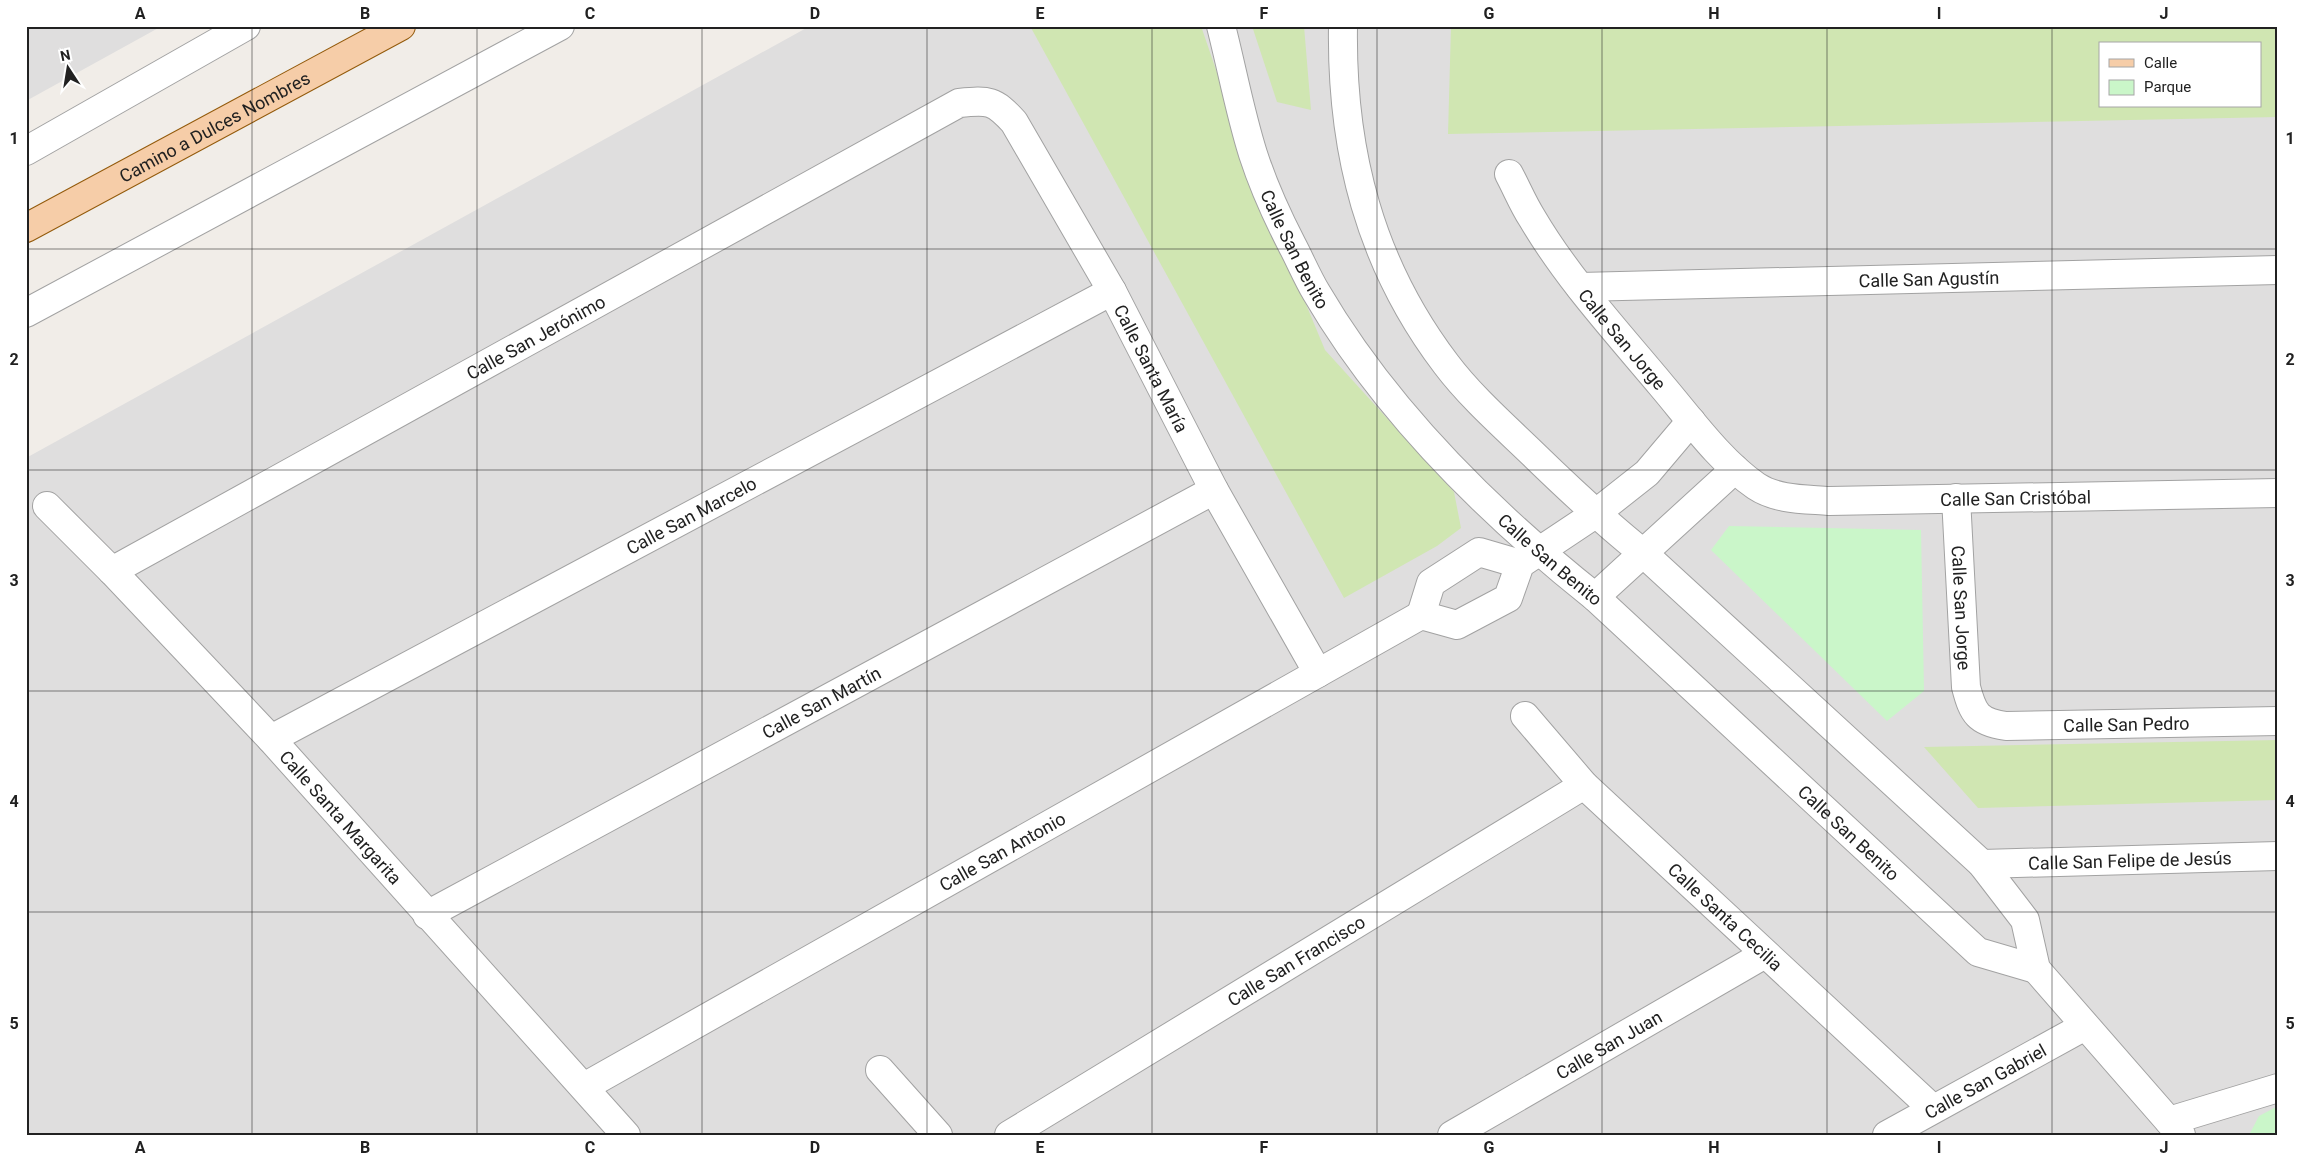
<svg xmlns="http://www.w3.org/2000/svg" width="2304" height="1161" viewBox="0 0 2304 1161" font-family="Roboto,sans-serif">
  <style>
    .residential { fill: #dfdede; fill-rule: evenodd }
    .grass { fill: #d0e6b2; fill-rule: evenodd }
    .park { fill: #caf6c9 }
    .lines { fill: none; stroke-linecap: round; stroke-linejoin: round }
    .minor-casing { stroke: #a2a2a2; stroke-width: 30 }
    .major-casing { stroke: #935a0b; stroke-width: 30 }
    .minor { stroke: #fff; stroke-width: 28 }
    .major { stroke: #f6cda8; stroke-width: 28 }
    .grid { fill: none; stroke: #212121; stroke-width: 1; stroke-opacity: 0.55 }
    .labels { text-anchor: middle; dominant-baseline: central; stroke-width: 4; stroke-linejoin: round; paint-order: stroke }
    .street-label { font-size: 18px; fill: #212121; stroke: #fff }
    .neatline { fill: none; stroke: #212121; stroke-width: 2 }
    .grid-label { font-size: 16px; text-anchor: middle; font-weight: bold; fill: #212121 }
  </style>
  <rect width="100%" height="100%" fill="#f1ede8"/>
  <path class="residential" d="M26,26H162L26,101Z
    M810,26H2278V1135H26V458ZM2100,44H2260V106H2100Z"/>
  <path class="grass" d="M1030,26H1201L1251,172L1325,350L1454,492L1461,528L1437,546L1344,598Z
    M1252,26H1304L1311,110L1277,102Z
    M1451,26H2278V117L1448,134ZM2100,44H2260V106H2100Z
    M2278,740V800L1978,808L1924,747Z"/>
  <path class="park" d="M1729,526L1921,530L1924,691L1887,721L1711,550Z
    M2278,1106V1135H2249L2259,1116Z"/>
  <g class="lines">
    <g class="minor-casing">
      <g id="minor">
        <path id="s1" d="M1221,26C1232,69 1240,113 1253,154C1263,185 1277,216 1292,245C1300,260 1307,277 1316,292C1385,410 1488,512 1595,597L1978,952L2036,969"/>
        <path d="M1343,26C1341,151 1370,264 1446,364C1470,396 1504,426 1533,454C1569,489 1604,522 1643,553L1982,864L2025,920L2036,969L2181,1135"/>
        <path d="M26,151L246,26"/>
        <path id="s2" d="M1509,174C1517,189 1523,204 1532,218C1568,279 1617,332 1662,386C1690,419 1720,461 1756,486C1777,500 1805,499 1829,501L2278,493"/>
        <path id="s3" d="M1580,287L2278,270"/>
        <path d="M26,313L560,26"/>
        <path id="s4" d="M1956,498L1966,687C1973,714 1978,722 2006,726L2278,721"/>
        <path id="s5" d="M47,506L112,571L271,739L626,1135"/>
        <path id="s6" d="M112,571L959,103C989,100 994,100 1014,122L1112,291L1214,490L1318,673"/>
        <path d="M1595,597L1735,469"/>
        <path d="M1421,615L1431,583L1479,552L1520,564"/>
        <path id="s7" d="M1525,716L1584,785L1933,1109"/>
        <path id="s8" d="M271,739L1112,291"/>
        <path id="s9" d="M1982,864L2278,856"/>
        <path id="s10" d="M427,915L1214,490"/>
        <path d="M880,1070L938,1135"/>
        <path id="s11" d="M584,1087L1421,615L1457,625L1508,598L1520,564L1595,514L1647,473L1691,421"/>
        <path d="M2169,1121L2278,1088"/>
        <path id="s12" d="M1009,1135L1584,785"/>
        <path id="s13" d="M1452,1135L1765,954"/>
        <path id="s14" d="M1887,1135L2085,1026"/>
      </g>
    </g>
    <g class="major-casing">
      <g id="major">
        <path id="s15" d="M26,228L401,26"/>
      </g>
    </g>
    <use href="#minor" class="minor"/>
    <use href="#major" class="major"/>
  </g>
  <path class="grid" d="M252,26V1135M477,26V1135M702,26V1135M927,26V1135M1152,26V1135M1377,26V1135M1602,26V1135M1827,26V1135M2052,26V1135M26,249H2278M26,470H2278M26,691H2278M26,912H2278"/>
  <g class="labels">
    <g class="street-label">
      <text stroke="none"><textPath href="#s15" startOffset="214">Camino a Dulces Nombres</textPath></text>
      <text stroke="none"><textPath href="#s1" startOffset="236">Calle San Benito</textPath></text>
      <text stroke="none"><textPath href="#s3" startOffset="349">Calle San Agustín</textPath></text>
      <text stroke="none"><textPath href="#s6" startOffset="484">Calle San Jerónimo</textPath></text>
      <text stroke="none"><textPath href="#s2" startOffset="201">Calle San Jorge</textPath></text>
      <text stroke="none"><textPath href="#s6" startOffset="1312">Calle Santa María</textPath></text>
      <text stroke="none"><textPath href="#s2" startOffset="662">Calle San Cristóbal</textPath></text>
      <text stroke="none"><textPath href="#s8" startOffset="476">Calle San Marcelo</textPath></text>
      <text stroke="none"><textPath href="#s1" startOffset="641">Calle San Benito</textPath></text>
      <text stroke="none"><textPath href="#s4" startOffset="110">Calle San Jorge</textPath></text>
      <text stroke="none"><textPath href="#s10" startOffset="448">Calle San Martín</textPath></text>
      <text stroke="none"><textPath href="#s4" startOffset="371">Calle San Pedro</textPath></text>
      <text stroke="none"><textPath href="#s5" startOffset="428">Calle Santa Margarita</textPath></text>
      <text stroke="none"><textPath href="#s1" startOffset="1046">Calle San Benito</textPath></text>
      <text stroke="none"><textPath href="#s11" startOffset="480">Calle San Antonio</textPath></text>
      <text stroke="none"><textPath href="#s9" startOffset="148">Calle San Felipe de Jesús</textPath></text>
      <text stroke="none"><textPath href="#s7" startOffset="284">Calle Santa Cecilia</textPath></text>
      <text stroke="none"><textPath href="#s12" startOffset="336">Calle San Francisco</textPath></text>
      <text stroke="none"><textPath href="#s13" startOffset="181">Calle San Juan</textPath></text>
      <text stroke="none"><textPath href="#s14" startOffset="112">Calle San Gabriel</textPath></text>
    </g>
  </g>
  <rect width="2304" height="1161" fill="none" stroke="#ffffff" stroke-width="55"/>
  <rect x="2099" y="42" width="162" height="65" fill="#ffffff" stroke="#a6a6a6"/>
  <rect x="2109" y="59" width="25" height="8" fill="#f6cda8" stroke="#a6a6a6"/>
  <text x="2144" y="68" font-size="15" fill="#212121">Calle</text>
  <rect x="2109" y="80" width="25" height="15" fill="#caf6c9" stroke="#a6a6a6"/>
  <text x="2144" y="92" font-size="15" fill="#212121">Parque</text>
  <g transform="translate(68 68) rotate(348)" stroke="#ffffff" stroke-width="4" paint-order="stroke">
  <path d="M0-4L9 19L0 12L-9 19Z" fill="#212121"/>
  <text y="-8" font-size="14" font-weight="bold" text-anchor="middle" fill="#212121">N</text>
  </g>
  <rect x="28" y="28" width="2248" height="1106" class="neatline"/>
  <g class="grid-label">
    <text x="140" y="19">A</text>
    <text x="365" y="19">B</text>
    <text x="590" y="19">C</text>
    <text x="815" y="19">D</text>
    <text x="1040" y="19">E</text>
    <text x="1264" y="19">F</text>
    <text x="1489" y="19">G</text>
    <text x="1714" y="19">H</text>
    <text x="1939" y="19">I</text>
    <text x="2164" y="19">J</text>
    <text x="14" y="144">1</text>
    <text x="2290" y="144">1</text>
    <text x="14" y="365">2</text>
    <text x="2290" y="365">2</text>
    <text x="14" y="586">3</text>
    <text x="2290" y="586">3</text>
    <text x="14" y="807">4</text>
    <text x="2290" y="807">4</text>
    <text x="14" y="1029">5</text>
    <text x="2290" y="1029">5</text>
    <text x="140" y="1153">A</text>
    <text x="365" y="1153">B</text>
    <text x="590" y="1153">C</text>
    <text x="815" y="1153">D</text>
    <text x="1040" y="1153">E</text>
    <text x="1264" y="1153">F</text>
    <text x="1489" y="1153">G</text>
    <text x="1714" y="1153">H</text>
    <text x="1939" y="1153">I</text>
    <text x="2164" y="1153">J</text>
  </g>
</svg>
